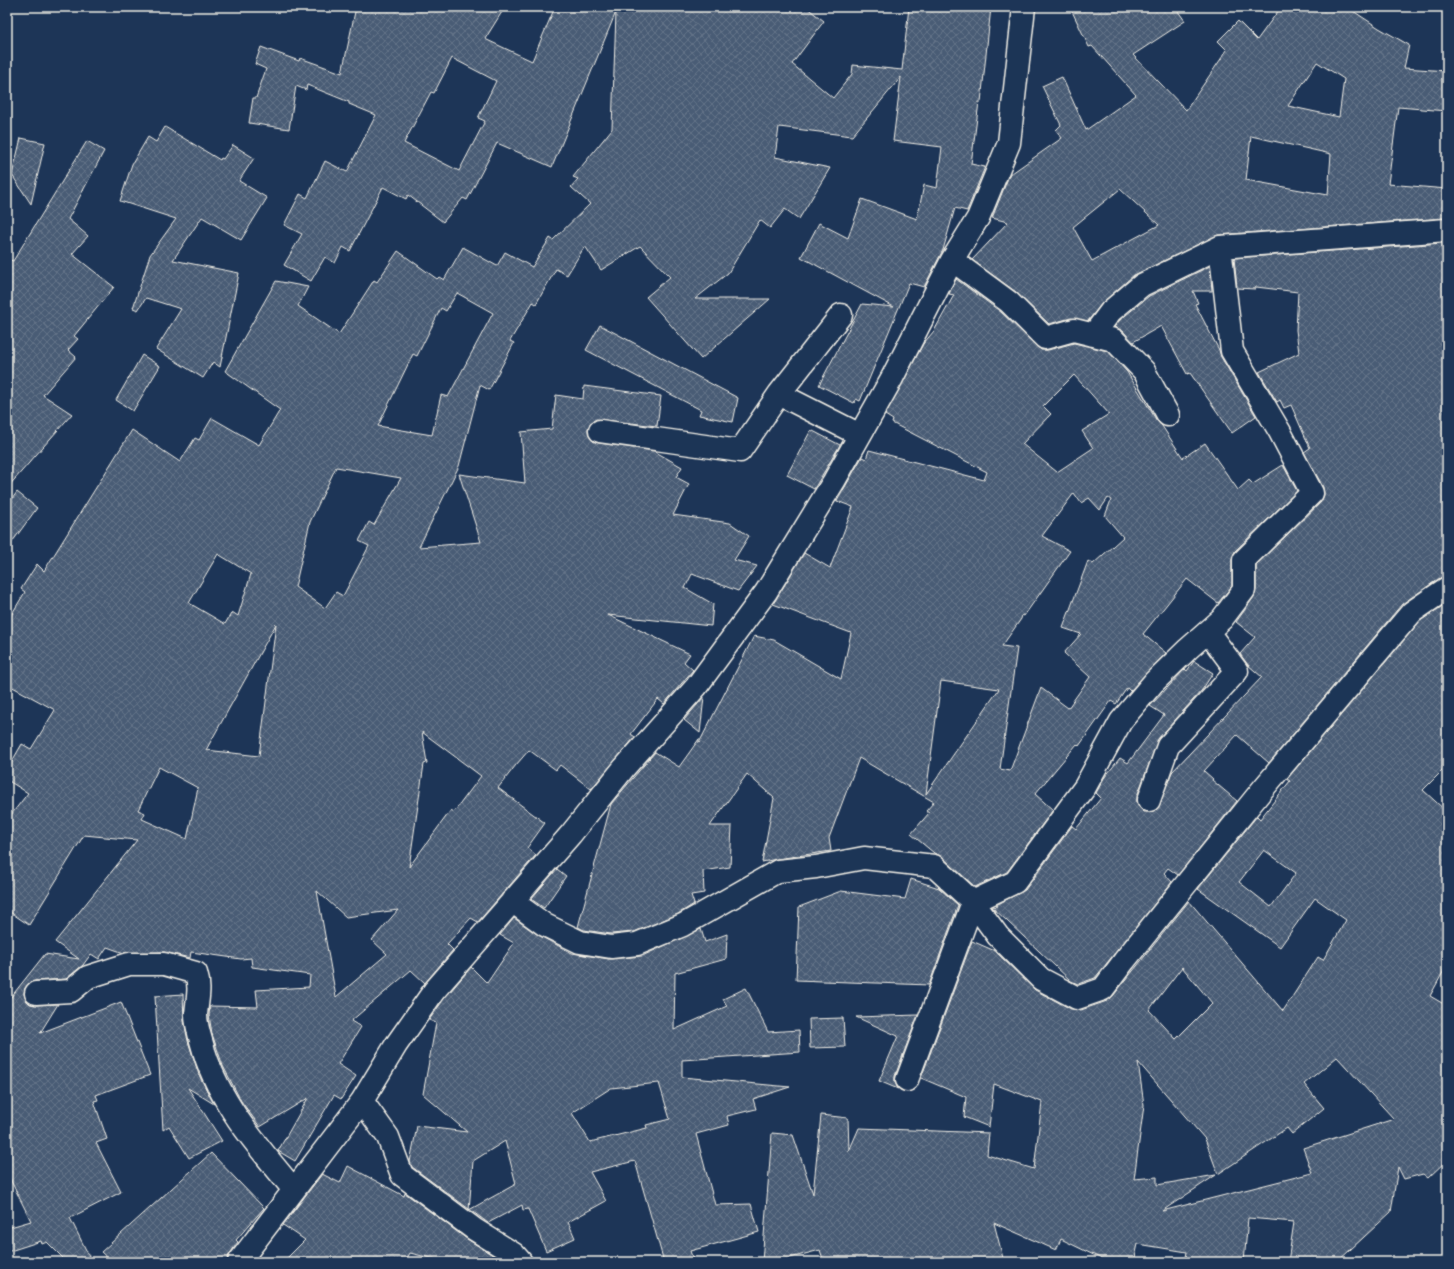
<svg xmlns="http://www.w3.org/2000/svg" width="1454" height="1269" viewBox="0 0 1454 1269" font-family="Sriracha,sans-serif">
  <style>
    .building { fill: url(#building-cross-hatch); stroke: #f4f1e8; fill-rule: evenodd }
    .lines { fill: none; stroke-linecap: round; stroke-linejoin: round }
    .minor-casing { stroke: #f4f1e8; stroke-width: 25 }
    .minor { stroke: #1d3557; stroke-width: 22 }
  </style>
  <defs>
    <pattern id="building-cross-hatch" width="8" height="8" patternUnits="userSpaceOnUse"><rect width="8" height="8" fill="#485b74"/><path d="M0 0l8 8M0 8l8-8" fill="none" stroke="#637388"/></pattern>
  </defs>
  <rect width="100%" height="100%" fill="#1d3557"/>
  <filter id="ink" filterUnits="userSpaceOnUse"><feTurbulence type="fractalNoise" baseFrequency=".025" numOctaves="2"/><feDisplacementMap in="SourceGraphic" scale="8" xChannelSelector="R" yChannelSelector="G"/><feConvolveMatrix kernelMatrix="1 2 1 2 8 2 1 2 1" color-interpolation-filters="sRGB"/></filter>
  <g filter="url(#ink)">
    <path class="building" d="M356,7H505L485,39L532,61L555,7H806L824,21L792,64L833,98L852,74L853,65L902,70L909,7H991L981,102H979L971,164L985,167L967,211L955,208L943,250L924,287L909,283L860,401L856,399L854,403L819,385L862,304L894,307L801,257L819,223L848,238L862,199L917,219L924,185L937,188L942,147L893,141L901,77L852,136L779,127L775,157L830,168L799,219L785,209L770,228L760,220L728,273L695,299H770L701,359L646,297L670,277L640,246L601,270L585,246L567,275L556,269L536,304L533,302L510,341L514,343L489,390L480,385L459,466L419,547L481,542L459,474L525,483L521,432L552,429L556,395L583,399L584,386L661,396L657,426L596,419L590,423L588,429L589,436L593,441L598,443L654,451L682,467L676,477L689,484L673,515L730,523L749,536L734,560L757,566L738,591L692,574L685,588L713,604L711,626L608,615L690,654L684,662L693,670L664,704L658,699L631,734L635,737L591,789L560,765L556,770L529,750L516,765L498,788L545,823L527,848L536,855L478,922L471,918L447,944L453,950L425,983L411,970L351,1021L361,1027L338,1064L356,1076L341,1099L334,1095L295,1161L278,1151L308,1098L260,1127L241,1101L223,1066L212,1034L209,1015L210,1006L258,1007L256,990L309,987L310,975L252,967L251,958L241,959L191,952L190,958L164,952L124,953L107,947L99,959L91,954L83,965L66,979L35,981L29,983L25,988L24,994L26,1000L30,1004L37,1005L58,1004L40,1033L121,1002L150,1075L96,1095L98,1100L94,1101L107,1139L96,1143L121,1192L70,1218L92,1262H67L47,1242L42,1244L41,1241L7,1252V1228L31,1221L7,1173V1002L45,954L79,959L55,942L137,840L84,835L29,925L7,910V820L28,793L7,780V770L22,744L31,749L55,710L7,684V622L25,592L21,589L37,564L44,571L132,430L180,462L195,438L199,440L212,418L259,445L280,410L225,371L276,281L308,287L298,306L339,334L374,280L377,282L398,251L437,279L439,277L444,280L463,247L497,266L505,252L532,267L550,238L553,240L590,204L571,187L578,179L573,177L612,129L616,12L552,167L497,143L467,200L463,198L443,222L408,195L406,199L383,187L350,251L343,247L335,263L325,257L311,281L284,265L302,234L284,225L300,194L307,198L325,161L347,172L376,115L349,104V102L307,85L306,90L296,86L289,129L249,123L253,98H256L266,69L255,64L261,47L299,61L300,58L342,73ZM452,58L496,81L478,118L485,121L459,171L404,143L431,92L434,93ZM457,293L493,313L448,397L441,395L432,435L378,426L413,354L417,356L441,308L446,311ZM336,467L401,478L374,525L369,522L359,541L369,546L343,596L336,592L325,608L295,587L310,522ZM218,554L251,574L238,616L232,612L225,624L189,603ZM276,624L259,756L206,750ZM422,732L481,776L454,812L451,810L409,867L424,764L427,763ZM159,767L198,788L187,839L142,819L145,813L138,810ZM317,891L346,917L398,910L372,940L387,954L336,997Z
      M1070,7H1175L1185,21L1133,55L1186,110L1227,50L1218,41L1238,21L1257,40L1281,7H1347L1379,28L1409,45L1404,68L1447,71V111L1398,107L1388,184L1447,189L1445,218L1218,235L1134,275L1103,302L1088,321L1071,318L1049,324L1016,292L972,260L1008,222L992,218L1010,173H1012L1062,138L1056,130L1061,125L1042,86L1062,77L1086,130L1136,95L1092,46L1089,47ZM1317,62L1344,79L1339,117L1288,106ZM1251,136L1331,154L1328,195L1246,180ZM1120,189L1159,225L1092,261L1073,227Z
      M165,127L220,160L221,158L223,159L233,145L254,158L239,181L267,198L241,240L202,217L173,260L239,273L220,367L213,362L203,378L156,349L181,309L146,298L138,310L133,308L150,255L176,219L120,201L132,164L148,137L156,142Z
      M21,138L45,143L31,204L12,175Z
      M87,141L104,151L68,219L88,236L72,254L114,287L74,336L78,339L68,350L76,357L43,395L72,414L7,488V259L13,261Z
      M1443,243L1442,251H1447V576L1440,578L1402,604L1269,763L1237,735L1204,771L1213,779L1212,780L1237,801L1178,875L1168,868L1164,873L1172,882L1095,978L1078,984L1071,981L992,907L998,906L996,905L1025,890L1072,826L1076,829L1101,798L1096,793L1104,778L1120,758L1128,763L1164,715L1150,706L1185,669L1187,671L1194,661L1213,673L1202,690L1159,738L1137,796V803L1140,808L1144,812H1151L1157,809L1172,772L1262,677L1248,665L1240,654L1255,637L1236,622L1254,597L1256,590V565L1321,502L1324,495L1323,487L1304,452L1310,448L1291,405L1284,408L1280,400L1277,402L1259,372L1299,353L1296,330L1298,292L1256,287L1255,289L1237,288L1234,258Z
      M1210,266L1212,291H1193L1198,303L1195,304L1219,350L1221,357L1256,416L1232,433L1190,373L1187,374L1161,326L1133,342L1123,331L1114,327L1120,320L1149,296Z
      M956,279L1001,312L1041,350H1048L1074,343L1108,351L1127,372L1157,421L1162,426L1183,458L1205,443L1238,490L1249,480L1253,484L1283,465L1297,491L1235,551L1232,560V586L1218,603L1187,579L1143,634L1166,653L1130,691L1127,688L1116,704L1111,701L1079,746L1077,744L1035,794L1053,810L1007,872L975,887L942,857L934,853L911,834L929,813L926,811L934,802L859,758L829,838L831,851L777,859L762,862L774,798L747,774L710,826H732L730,867L703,871L704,893L691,895L694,904L678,914L634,932L611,934L584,930L578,927L611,804L655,752L679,767L699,739V743L754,636L774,640L841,679L851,633L773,604L804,553L830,568L853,507L837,501L862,457L866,459L869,450L984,480L987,472L892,423L893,420L885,415L923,344L934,331L954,295L949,294ZM1074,375L1109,414L1082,431L1093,448L1057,472L1022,444L1051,414L1043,406ZM1074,493L1081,503L1089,498L1100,510L1108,498L1111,500L1105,516L1123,537L1093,564L1088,561L1063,628L1081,634L1064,653L1090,677L1068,708L1041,688L1010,771L1000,769L1017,648L1002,646L1021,619L1022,615L1024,616L1070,551L1042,536ZM941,681L999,689L926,794Z
      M600,325L738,398L733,422L699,415L701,410L586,350Z
      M142,355L160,366L133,411L116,400Z
      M811,430L840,445L814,489L787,475Z
      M17,492L37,508L7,549V506Z
      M1447,603V766L1423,790L1447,812V965L1430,996L1447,1006V1160L1428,1178L1423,1174L1404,1179L1398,1167L1391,1212L1337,1262H1288L1294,1222L1248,1218L1244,1262H1185L1187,1252L1138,1244L1134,1262H1108L1061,1239L1056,1250L994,1223L1004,1262H824L820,1250L775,1262H762L772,1133L793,1135L813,1194L821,1115L848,1118L849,1151L859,1128L989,1133L987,1155L1034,1169L1042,1102L994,1084L989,1127L964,1117L966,1097L921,1078L972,941L995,951L1035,990L1071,1009L1081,1010L1107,1001L1113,996L1189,901L1283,1011L1318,957L1323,960L1346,920L1315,898L1280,947L1198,889L1257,816L1260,819L1290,781L1287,779L1420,621ZM1264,850L1296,873L1271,907L1239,882ZM1182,967L1212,1003L1176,1039L1149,1010ZM1337,1057L1394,1119L1303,1148L1312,1173L1162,1211L1216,1175L1157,1185V1177L1134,1179L1144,1105L1138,1062L1205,1139L1218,1174L1287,1128L1292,1134L1324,1108L1304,1084Z
      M704,697L700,733L684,720Z
      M557,869L566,876L544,908L531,899Z
      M911,879L939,888L958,905L929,985L796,980L799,907L841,891L905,899Z
      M514,918L538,935L572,953L609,959L642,956L701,929L705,942L727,934L726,959L675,973L674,1030L727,1006L723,999L746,988L768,1032L799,1030L800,1052L682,1060V1077L790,1087L753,1099L756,1109L727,1116L729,1125L696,1134L715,1205L751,1204L759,1232L690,1251L694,1262H664L635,1161L590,1172L606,1201L568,1222L575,1238L546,1251L528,1209L523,1210L522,1205L488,1223L412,1167L410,1162L417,1126L467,1132L423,1094L436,1023L429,1020L444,999L471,967L487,983L514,943L500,935ZM659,1083L670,1119L646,1125L647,1128L590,1142L572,1113L611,1088ZM505,1141L516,1184L469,1210L473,1161Z
      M183,994L184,1021L188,1041L199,1075L214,1104L188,1088L222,1141L189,1158L169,1126L163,1130L155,996Z
      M918,1015L895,1076V1082L898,1089L879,1081L898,1036L856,1017Z
      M843,1018L845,1047L810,1048L809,1019Z
      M211,1153L264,1208L236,1240L238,1242L229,1255L227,1262H112L101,1252Z
      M348,1166L404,1196L405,1193L467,1239L496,1257L499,1262H447L410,1253L405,1262H283L305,1240L283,1225L322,1174L340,1183Z"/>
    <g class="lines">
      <g class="minor-casing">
        <path id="minor" d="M952,260L1009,302L1045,338L1074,330L1114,340L1144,371L1168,415
          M841,315L779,394L860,435
          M1093,335L1111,311L1142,285L1220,247L1447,230
          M600,431L740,451L779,394
          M1149,800L1168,746L1237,671L1208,632
          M512,901L545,925L580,942L611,947L637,944L683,925L778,871L816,867L864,858L934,866L973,902L998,936L1041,979L1077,998L1103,989L1124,961L1262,790L1389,639L1412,612L1447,588
          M36,993L71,991L88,977L129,964H164L196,973C201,988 197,1000 196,1015C196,1026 201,1040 204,1051C220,1104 259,1148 294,1190
          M907,1080L973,902L1015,882L1085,787L1121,721L1154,682L1188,649L1222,619L1244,590V560L1312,493L1280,432L1232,351L1220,247
          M362,1101L388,1137L402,1175L474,1229L514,1254L521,1262
          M239,1262L362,1101L396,1045L434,991L571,834L624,768L696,687L766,592L834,481L892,378L952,260L978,218L1009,143L1024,7"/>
      </g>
      <use href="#minor" class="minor"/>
    </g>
  </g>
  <rect width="1454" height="1269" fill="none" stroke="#1d3557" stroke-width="24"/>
  <rect x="12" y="12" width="1430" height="1245" fill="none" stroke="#f4f1e8" stroke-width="1.5" filter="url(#ink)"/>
</svg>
